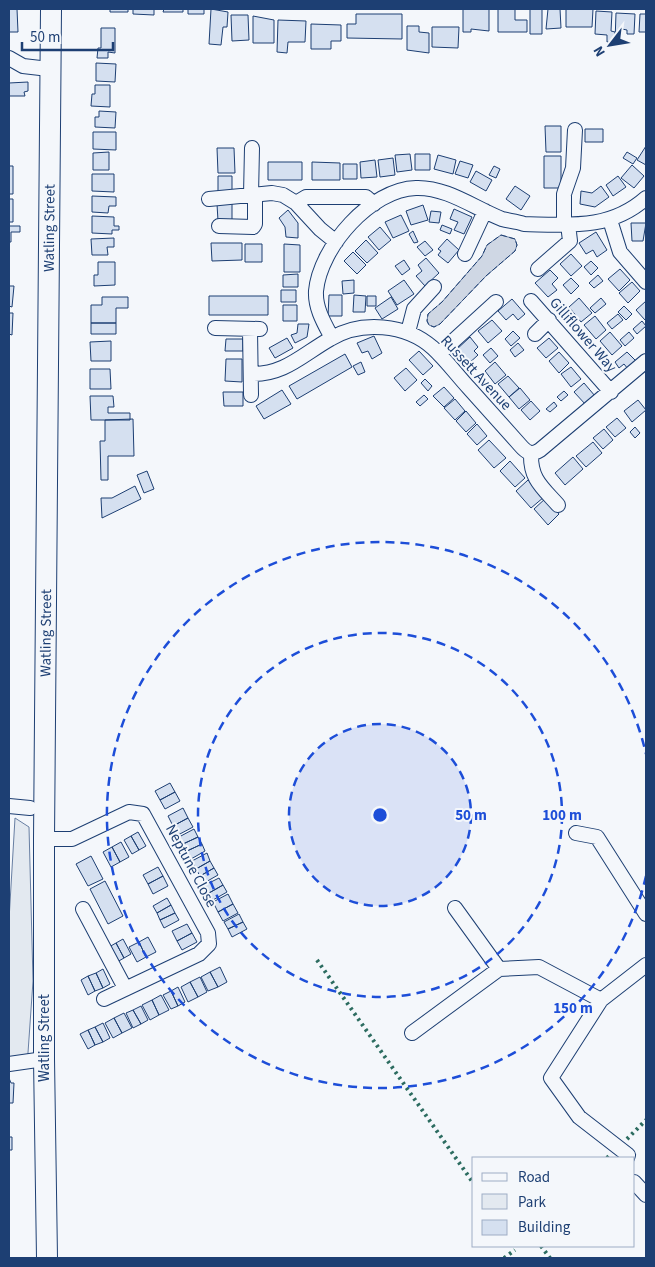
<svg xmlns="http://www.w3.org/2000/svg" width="655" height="1267" viewBox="0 0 655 1267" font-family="'Source Sans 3',sans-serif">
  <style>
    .green { fill: #e3e9f0; stroke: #687fa3 }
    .water { fill: #cfd7e4; stroke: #687fa3 }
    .building { fill: #d5e0f0; stroke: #1d3f73 }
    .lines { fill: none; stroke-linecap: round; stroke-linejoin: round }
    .minor-casing { stroke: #1d3f73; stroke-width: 16 }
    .highway-casing { stroke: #1d3f73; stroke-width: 22 }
    .minor { stroke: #f4f7fb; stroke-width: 14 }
    .highway { stroke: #f4f7fb; stroke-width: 20 }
    .hedge { stroke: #2c6c60; stroke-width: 4; stroke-dasharray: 2.5 4; stroke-linecap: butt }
    .fence { stroke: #1d3f73; stroke-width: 1; stroke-dasharray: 6 2.5; stroke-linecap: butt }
    .ring { fill: none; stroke: #1d4ed8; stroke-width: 2.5; stroke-dasharray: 9 6 }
    .labels { text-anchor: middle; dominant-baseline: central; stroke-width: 4; stroke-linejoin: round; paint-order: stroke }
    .street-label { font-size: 15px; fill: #1d3f73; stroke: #f4f7fb }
    .centre { fill: #1d4ed8; stroke: #f4f7fb; stroke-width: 2.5 }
    .ring-label { font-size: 15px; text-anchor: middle; font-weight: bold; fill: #1d4ed8; stroke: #f4f7fb; stroke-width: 4; stroke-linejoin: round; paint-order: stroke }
  </style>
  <rect width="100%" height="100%" fill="#f4f7fb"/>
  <path class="green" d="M15,818L29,827L33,981L27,1067L9,1071V920Z"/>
  <path class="water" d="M501,235L515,239L517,245L515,251L486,276L440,324L434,327L429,325L427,321L428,314L442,302L482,256L487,245Z"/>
  <path class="building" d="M9,9H17L18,32H9Z
    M110,9H128V12H110Z
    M133,9H154V15L133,14Z
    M164,9H183V12H163Z
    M188,9H204V14H188Z
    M211,9L228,12L227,27H223L221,45L209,44Z
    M463,9H489V31L471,29V32H463Z
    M498,9H515V20H527V32H498Z
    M530,9H542V34H530Z
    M548,9H560L561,28L546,29Z
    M566,9H593L592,27H566Z
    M596,11L612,12L611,31L615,32V42H607V35L595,34Z
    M616,13L635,14L634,34H627V30L622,29L621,42H615Z
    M356,14H402V39L347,38V24H356Z
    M640,14H646V37V32H639Z
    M231,15H248L249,40L232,41Z
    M253,16L274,20V43H253Z
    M278,20L306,21L305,42H288L287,53L277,52Z
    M311,24L341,25V41H331V49H311Z
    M407,26H419V32L429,33V53L407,50Z
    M432,27H459L458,48L432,47Z
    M101,28H115V53L108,52V58H97L98,48H101Z
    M96,63L116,64L115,82L96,81Z
    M28,82V91L24,92L25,96H9V83Z
    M95,85H110V107L91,106L92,94H95Z
    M99,111L116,112L115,128L95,127V117H99Z
    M545,126H561V152H546Z
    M585,129H603V142H585Z
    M93,132H116V150L93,149Z
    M646,146V165L637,160Z
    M217,148H234L235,173H218Z
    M109,152V170H93V153Z
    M627,152L637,158L633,164L623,158Z
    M410,154L412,170L397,172L395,155Z
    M415,154H430V170H415Z
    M438,155L456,160L453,174L434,169Z
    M544,156H561V188H544Z
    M393,158L395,175L380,177L378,160Z
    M375,160L377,177L361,178L360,162Z
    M460,161L473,165L468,178L455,174Z
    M268,162H302V180H268Z
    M312,162L340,163V180H312Z
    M343,164H357V179H343Z
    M632,165L644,176L634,188L621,178Z
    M9,166H13V194H9Z
    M494,166L500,169L496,178L489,175Z
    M476,171L492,180L486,191L470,182Z
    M92,174H114V192L92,191Z
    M218,176H232V192H218Z
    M618,176L626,187L613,196L606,185Z
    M515,186L530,196L521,210L506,199Z
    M601,186L609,197L595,207L580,204L581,191L592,193Z
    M92,196L116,197V206H109L108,213L92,212Z
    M9,199H13V222H9Z
    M232,203V221H218L217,204Z
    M423,205L428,220L411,225L406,211Z
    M454,209L472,217L464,234L454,230L458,222L450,219Z
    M288,210L298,223V238L286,237L285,227L279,218Z
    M431,211L441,212L439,223L429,222Z
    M401,215L409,231L393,238L385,222Z
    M92,216L114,217V226H119V230H112V234L92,233Z
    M631,223H646L643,241H632Z
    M442,225L452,229L450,234L440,230Z
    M9,226H20V232H11V242H9Z
    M380,227L391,240L379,250L368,237Z
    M413,231L418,242L414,243L409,234Z
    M596,232L607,250L597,257L593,250L586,254L579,243Z
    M114,238V247H107L108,255H92L91,239Z
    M447,239L459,250L448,263L438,255L441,251L438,249Z
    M366,240L378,253L367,263L355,251Z
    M425,241L433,250L425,256L417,247Z
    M211,243H242V260L212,261Z
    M245,244H262V262H245Z
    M284,244L300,245V272H284Z
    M353,252L366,265L357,274L344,261Z
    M571,254L582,266L571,276L560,264Z
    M426,258L439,273L425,286L416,276L422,271L418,265Z
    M404,260L410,269L402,275L395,266Z
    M591,261L598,268L591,275L584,267Z
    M98,262H115V285L94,286V275H98Z
    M620,269L630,280L619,291L608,279Z
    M550,270L558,278L552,284L557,290L548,297L535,283Z
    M298,274V287H283V275Z
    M598,275L603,281L594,288L589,283Z
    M571,278L579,286L571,294L563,285Z
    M354,280V293L343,294L342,281Z
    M404,280L414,294L397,305L388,291Z
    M632,282L640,291L628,303L619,293Z
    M9,286H14L12,307L9,306Z
    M281,290H296V302H281Z
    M329,295H342V316H328Z
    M354,295L366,296L365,312H353Z
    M209,296H268V315H209Z
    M367,296H376V306H367Z
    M102,297H128V308H116V323H91V305H102Z
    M391,297L398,309L382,319L375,308Z
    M579,298L592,313L581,322L569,307Z
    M601,298L606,304L595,313L590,308Z
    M512,299L525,314L518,320L513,314L506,320L498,311Z
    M646,301V318L645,320L636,310Z
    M283,305H297V321H283Z
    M624,306L632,314L626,320L618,312Z
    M9,313H13L12,335L9,334Z
    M618,314L623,320L612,329L607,323Z
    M595,316L606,330L596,339L584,325Z
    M492,320L502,331L488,343L478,331Z
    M642,321L646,326L637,334L633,329Z
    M91,323H116V334H91Z
    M298,324H309L307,337L295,343L291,335L297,333Z
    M513,331L520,338L511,346L505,339Z
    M610,332L622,346L612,355L600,341Z
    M629,332L634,338L625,346L620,340Z
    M374,336L382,353L372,359L368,351L362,353L357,343Z
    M470,337L478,347L474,351L478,355L467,365L455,351Z
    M287,338L293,348L275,358L269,348Z
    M549,338L558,348L546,358L537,348Z
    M226,339H243V351H225Z
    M111,341V361H91L90,342Z
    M518,343L524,350L515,357L510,350Z
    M491,348L498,356L490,363L483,355Z
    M419,351L433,366L423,375L409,360Z
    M559,352L569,363L559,373L549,361Z
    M627,352L637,362L628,369L624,364L619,368L615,362Z
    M345,354L352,367L297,399L289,386Z
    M226,359H242V382L225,381Z
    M361,362L365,372L358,375L353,366Z
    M495,362L506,375L495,384L485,371Z
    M571,367L581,379L571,387L561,374Z
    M406,368L417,380L405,391L394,378Z
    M90,369H110L111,389H90Z
    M508,376L519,388L509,397L498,384Z
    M425,379L432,386L428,391L421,383Z
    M584,383L595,396L586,405L574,392Z
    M444,387L454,398L444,407L433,396Z
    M520,388L530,400L519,409L509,397Z
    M282,390L291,404L264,419L256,406Z
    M564,391L568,395L561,401L557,397Z
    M223,392H243V406H224Z
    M424,395L428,399L420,406L416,402Z
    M90,396H113L114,407H108V413H130V420H91Z
    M455,399L465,411L455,420L444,408Z
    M638,400L646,410L632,422L624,411Z
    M531,401L540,411L530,420L521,410Z
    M554,402L557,406L550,412L546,409Z
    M466,411L476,423L466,432L456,421Z
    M617,418L626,428L615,437L606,427Z
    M133,419L134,456H108V480H101L100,441H105V420Z
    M477,424L487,436L477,445L467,434Z
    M635,427L640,433L635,438L630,432Z
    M604,429L613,440L603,449L593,438Z
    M489,440L506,458L494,468L478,450Z
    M593,442L602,453L586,467L576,456Z
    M573,457L583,469L565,485L555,473Z
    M510,461L525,478L515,487L500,471Z
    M147,471L154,489L144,493L137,475Z
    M528,480L544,497L531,508L516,491Z
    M135,486L141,499L102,518L101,498H112Z
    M546,498L559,514L548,525L534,509Z
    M170,783L175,792L160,800L155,791Z
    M175,792L180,801L165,809L160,800Z
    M183,808L188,818L173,826L168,816Z
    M188,818L193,827L178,835L173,826Z
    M194,829L198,837L183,844L179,837Z
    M138,832L146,846L139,850L131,836Z
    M131,836L139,850L132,854L124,840Z
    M198,837L202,844L187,851L183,844Z
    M121,842L129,857L120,862L112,847Z
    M202,844L205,851L191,859L187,851Z
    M112,847L120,862L111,867L103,852Z
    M207,853L210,861L196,869L192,861Z
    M91,856L103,879L88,886L76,864Z
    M210,861L214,868L200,876L196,869Z
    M158,867L163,876L148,884L143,875Z
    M214,868L218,875L204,883L200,876Z
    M163,876L168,886L153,894L148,884Z
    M219,878L223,885L209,893L205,885Z
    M105,881L123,916L108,924L90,889Z
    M223,885L227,892L213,900L209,893Z
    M228,894L233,904L218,912L213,902Z
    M167,898L171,905L157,913L153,906Z
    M233,904L238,913L223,921L218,912Z
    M171,905L175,913L160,920L157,913Z
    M175,913L179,920L164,928L160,920Z
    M239,914L243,922L228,929L224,922Z
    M243,922L247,929L232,937L228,929Z
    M187,924L192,933L177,941L172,931Z
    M192,933L197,942L182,950L177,941Z
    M148,937L156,952L146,957L139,942Z
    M123,939L131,954L124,958L116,943Z
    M139,942L146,957L137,962L129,947Z
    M116,943L124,958L117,962L109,947Z
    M220,967L227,982L218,987L210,972Z
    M103,969L110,984L103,988L96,973Z
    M210,972L218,987L208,991L201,977Z
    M96,973L103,988L95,991L88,976Z
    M88,976L95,991L88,995L81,980Z
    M200,977L207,992L198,997L190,982Z
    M190,982L198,997L188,1002L181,987Z
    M178,987L185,1002L178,1006L171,991Z
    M171,991L178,1006L171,1009L163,995Z
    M161,995L169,1010L159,1015L152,1000Z
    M152,1000L159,1015L150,1020L142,1005Z
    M141,1006L148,1020L141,1024L133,1010Z
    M133,1010L141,1024L133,1028L126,1013Z
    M124,1013L132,1028L122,1033L114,1018Z
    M114,1018L122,1033L113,1038L105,1023Z
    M103,1023L110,1038L103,1042L95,1027Z
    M95,1027L103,1042L95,1045L88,1030Z
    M88,1030L95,1045L88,1049L80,1034Z
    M9,1078L11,1083H14L13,1103H9Z
    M9,1137H12V1150H9Z"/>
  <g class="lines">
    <g class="minor-casing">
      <path id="minor" d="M9,58L23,66L49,69
        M251,195L252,148
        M209,199L272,193L283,195L296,203L320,229L336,242
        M296,203L306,197H366L374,204
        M610,220L620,252L646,282
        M564,224V194L573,168L575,130
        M219,226L253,227L255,224V195
        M465,254L485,211
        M538,269L570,241L568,224
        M531,301L611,392
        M215,328L260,329
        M250,330L251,395
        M408,332L414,309L434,287
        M535,334L549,320
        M332,338C324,323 315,308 316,291C320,247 371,189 416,188C447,187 474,208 502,219C509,221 516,221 524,224C569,225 610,230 646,198
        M439,354L496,302
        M251,374C284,375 302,355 330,339C361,320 406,324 433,348C446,360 457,375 469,388C486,407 503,426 520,445C526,452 531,456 540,450L646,361
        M531,453C530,479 542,487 558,505
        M9,806L30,808
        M576,833L597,837L646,914
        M44,839H72L129,812L143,814L208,933L209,944L199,954L104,999
        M455,908L499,969
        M83,909L125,988
        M412,1033L499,969L539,967L601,1000
        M9,1064L44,1059
        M627,1158L628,1155L579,1117L551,1078L601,1000L646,965
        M634,1182L646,1195"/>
    </g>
    <g class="highway-casing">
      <g id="highway">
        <path id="s1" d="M47,1258L44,1059V839L51,9"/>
      </g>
    </g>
    <use href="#minor" class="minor"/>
    <use href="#highway" class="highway"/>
    <path class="hedge" d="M317,960L474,1184
      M627,1139L646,1120
      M607,1158L609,1156
      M541,1246L550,1258
      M504,1258L515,1250"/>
    <path class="fence" d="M501,235L515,239L517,245L515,251L486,276L440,324L434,327L429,325L427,321L428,314L442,302L482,256L487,245Z"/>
  </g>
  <circle cx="380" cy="815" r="91" fill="#1d4ed8" fill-opacity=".12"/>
  <g class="ring">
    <circle cx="380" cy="815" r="91"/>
    <circle cx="380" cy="815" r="182"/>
    <path d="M646 876A273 273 0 1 1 646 754"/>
  </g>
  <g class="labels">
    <g class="street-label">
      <text stroke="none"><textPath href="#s1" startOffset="1030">Watling Street</textPath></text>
      <text transform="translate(583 335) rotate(49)">Gilliflower Way</text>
      <text transform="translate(476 373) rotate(47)">Russett Avenue</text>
      <text stroke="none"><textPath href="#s1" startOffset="625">Watling Street</textPath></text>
      <text transform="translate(191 866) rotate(62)">Neptune Close</text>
      <text transform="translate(44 1038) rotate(-90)">Watling Street</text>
    </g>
  </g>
  <circle cx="380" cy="815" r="8" class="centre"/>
  <g class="ring-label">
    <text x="471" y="820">50 m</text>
    <text x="562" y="820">100 m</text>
    <text x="573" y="1013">150 m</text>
  </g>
  <rect width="655" height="1267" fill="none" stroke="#1d3f73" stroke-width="20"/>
  <rect x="472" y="1157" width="162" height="90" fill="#f4f7fb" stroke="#9eadc5"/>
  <rect x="482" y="1173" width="25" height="8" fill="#f4f7fb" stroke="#9eadc5"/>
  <text x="518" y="1182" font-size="15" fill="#1d3f73">Road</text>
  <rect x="482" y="1194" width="25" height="15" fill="#e3e9f0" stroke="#9eadc5"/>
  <text x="518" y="1207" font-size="15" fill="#1d3f73">Park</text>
  <rect x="482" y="1220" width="25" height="15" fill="#d5e0f0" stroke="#9eadc5"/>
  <text x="518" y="1232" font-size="15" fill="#1d3f73">Building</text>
  <g transform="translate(610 45) rotate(239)" stroke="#f4f7fb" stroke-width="4" paint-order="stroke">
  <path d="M0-4L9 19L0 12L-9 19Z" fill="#1d3f73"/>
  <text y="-8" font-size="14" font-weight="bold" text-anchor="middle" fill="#1d3f73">N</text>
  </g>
  <path d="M22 42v8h91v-8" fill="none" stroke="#1d3f73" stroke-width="2.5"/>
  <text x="30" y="42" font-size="15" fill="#1d3f73" stroke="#f4f7fb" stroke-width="4" paint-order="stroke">50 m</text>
</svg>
